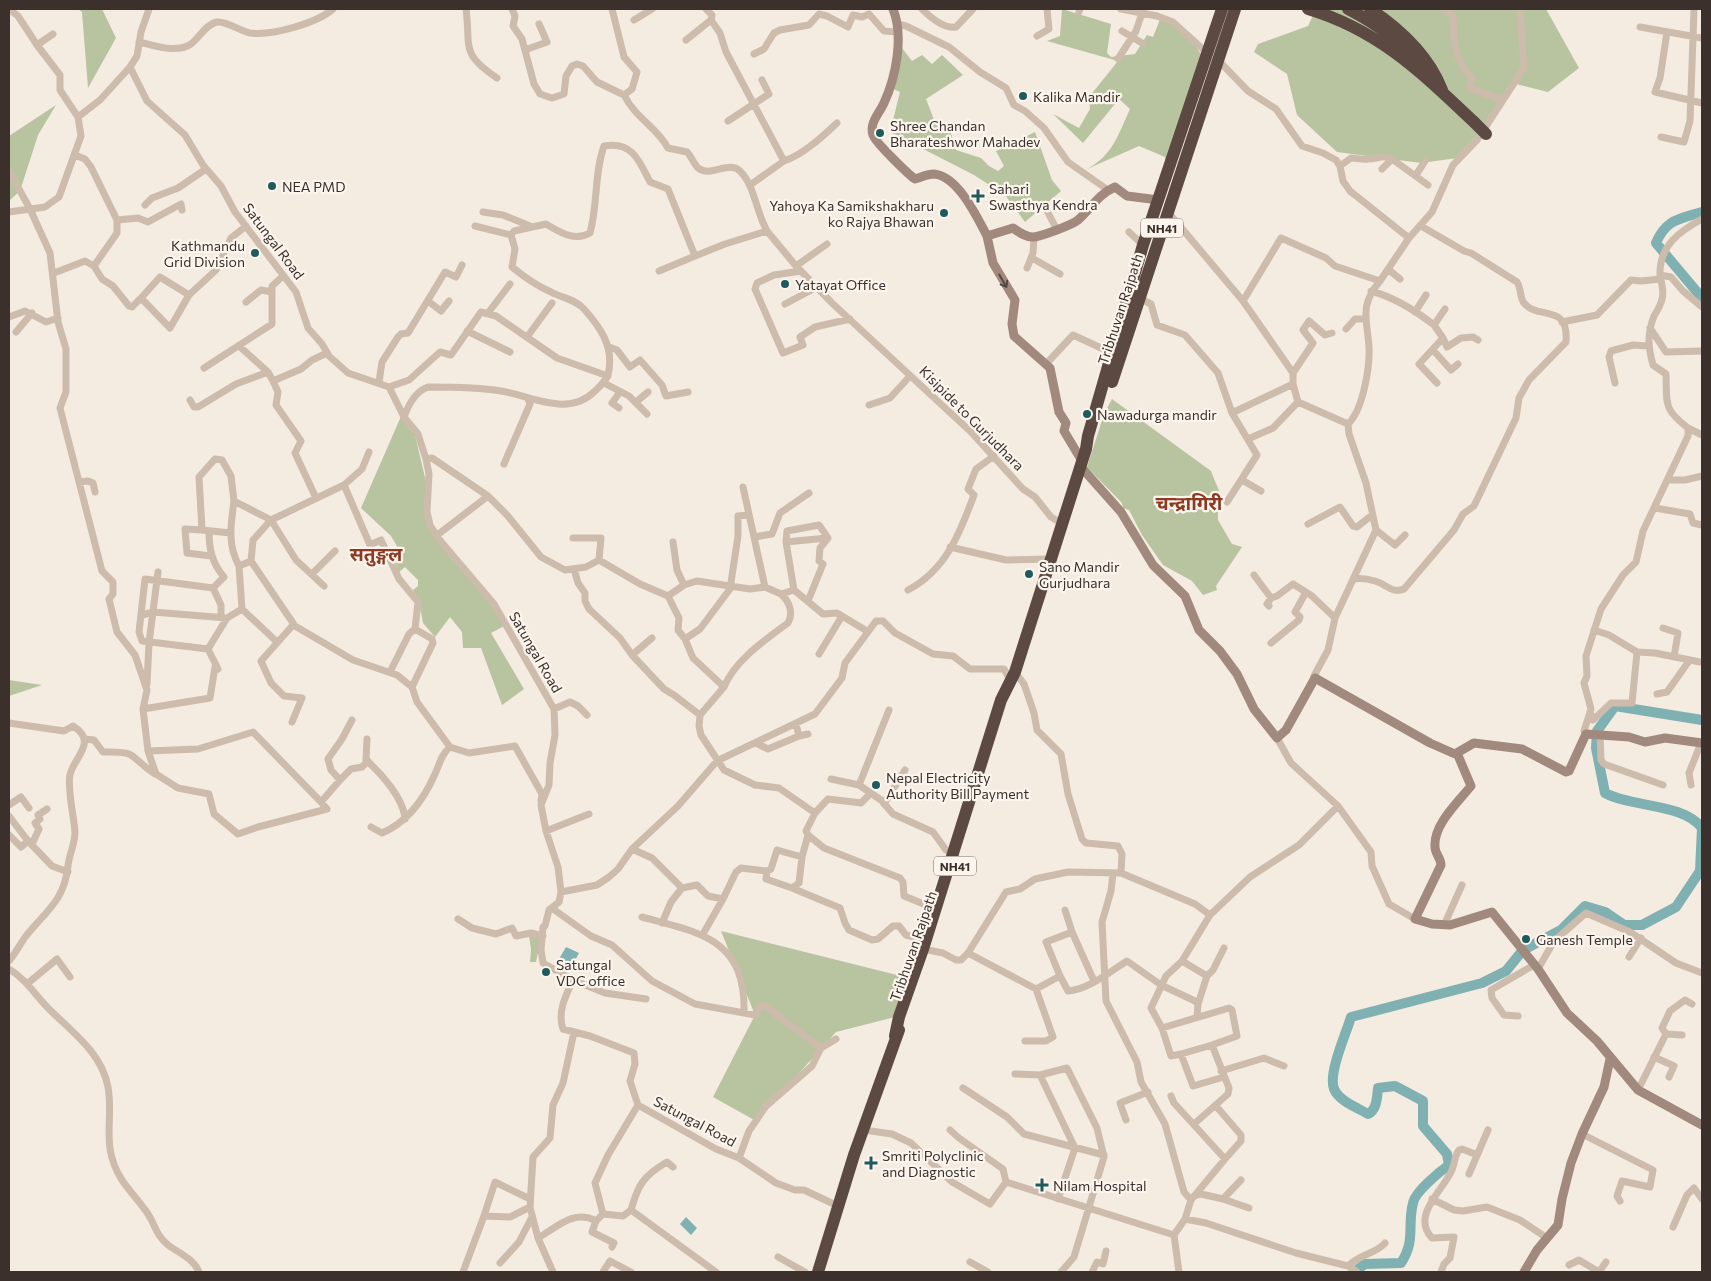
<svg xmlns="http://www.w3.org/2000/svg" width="1711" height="1281" viewBox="0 0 1711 1281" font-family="Commissioner,'Noto Sans Devanagari',sans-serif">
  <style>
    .green { fill: #b8c4a0 }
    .water { fill: #7fb0b2 }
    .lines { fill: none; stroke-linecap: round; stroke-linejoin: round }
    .river { stroke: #7fb0b2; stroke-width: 10 }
    .street { stroke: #cdbbac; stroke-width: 7 }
    .secondary { stroke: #a18a7d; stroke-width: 9 }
    .highway { stroke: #5c4a42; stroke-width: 12 }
    .highway-bridge { stroke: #5c4a42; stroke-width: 12 }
    .oneway { stroke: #544640 }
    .poi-dot { fill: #1f5a5e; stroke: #fbf5ee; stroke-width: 2 }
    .labels { text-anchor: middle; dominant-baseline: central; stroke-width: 4.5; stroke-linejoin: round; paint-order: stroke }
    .shield { fill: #fbf5ee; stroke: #756b66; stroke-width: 1 }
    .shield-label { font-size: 12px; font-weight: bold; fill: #3b302b }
    .poi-label { font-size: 14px; fill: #3b302b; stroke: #fbf5ee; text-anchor: start }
    .street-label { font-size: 14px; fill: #3b302b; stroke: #fbf5ee }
    .district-label { font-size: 19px; font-weight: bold; fill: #8c3b22; stroke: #fbf5ee }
  </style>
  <rect width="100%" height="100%" fill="#f4ebe1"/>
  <path class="green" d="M78,9H102L116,38L88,88L82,12Z
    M1062,9L1111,24L1107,53L1111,57L1135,54L1147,35L1153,37L1161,17L1189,38L1208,63L1168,176L1165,157L1139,146L1087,169C1113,155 1118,135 1130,109L1119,99L1083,143L1053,114L1079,128L1090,109L1089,97L1118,61L1047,41L1060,36Z
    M1316,9H1546L1579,68L1548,92L1512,83L1486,134L1465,157L1421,163L1337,152L1297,115L1287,74L1254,52L1258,44L1308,26Z
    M902,48L912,61L922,55L932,64L942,55L963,75L926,99L936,125L949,127L956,150L981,158L989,166L998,171L1004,166L996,151L1035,132L1052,180L1061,191L1025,222L1005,195L974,175L890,132L900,92L889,87Z
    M56,105L38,135L20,191L9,201V136Z
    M1112,399L1211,471C1215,483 1223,495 1222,507L1218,510V520L1232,544L1242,547L1216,586L1217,590L1203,595L1192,581L1163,565L1142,535L1129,510L1123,508L1122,503L1087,467L1104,414Z
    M402,414L415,435L427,486V526L493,605L504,626L491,633L524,689L502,705L481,648H463L462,632L450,617L435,637L423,623L420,607L413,590L418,586V580L405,567L399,572L394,558L401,553L391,536L361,508Z
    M9,680L42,685L9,696Z
    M721,931L909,978L895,1017L836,1032L756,1121L713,1097L755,1015Z
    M529,936L541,938L536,962H530L531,949Z"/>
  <path class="water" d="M566,947L579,953L572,966L559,959Z
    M686,1217L697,1228L691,1235L680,1224Z"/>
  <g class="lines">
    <path class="river" d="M1702,212C1680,219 1666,219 1656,243L1702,298
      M1354,1272L1365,1264L1401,1263C1416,1240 1407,1227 1413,1203C1415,1192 1439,1172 1449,1165L1447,1154L1423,1126V1101L1395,1086L1378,1088C1377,1097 1377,1110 1368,1114C1358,1108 1339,1101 1334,1089C1328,1073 1346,1034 1351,1017L1482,983L1506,971L1523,950L1561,930L1585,906L1605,912L1624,925H1642L1676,907L1700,871L1702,828C1683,803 1633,808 1605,793L1596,748L1597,731L1615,706L1702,720"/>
    <path class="street" d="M466,9C471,48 460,53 497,78
      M512,9L515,16L513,26L522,39L534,84L540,94L552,98L564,94L566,76L572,66L577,64L583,66L597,82L624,95
      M706,9L712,15L711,20L720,33L726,52L784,161L750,185
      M922,9C930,17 944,29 956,27L973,9
      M1121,9L1157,16L1173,22L1206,52
      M1444,9L1453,16C1454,43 1453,57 1472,78L1470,88L1503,100
      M1079,12L1080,9
      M634,20L652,9
      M898,24L906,26L949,47L980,72L1006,88L1014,105L1025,111L1044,128L1068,162L1108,190
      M1640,27L1702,38
      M1122,31L1142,43
      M1667,32L1660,78L1655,92L1702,103
      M1037,36L1049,29L1047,9
      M686,40L711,20
      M139,42C154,45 176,54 191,44C199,38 206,24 217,22C227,21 240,31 250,33C272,36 317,23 333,9
      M37,45L53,34
      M525,50L547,42L539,24
      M754,54L764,49L774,33L780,30L809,25L819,14L827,16L848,27L853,15L862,17L869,14L884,31L897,32
      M1118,59L1136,31L1142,13
      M1218,60L1248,91L1276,109L1302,146L1323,153L1336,160L1340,166
      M130,67L147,101L185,135L203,165L221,186L235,212L296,292L308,328L322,344L329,356L348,373L389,387L404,417L418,434L426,459L429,474L427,512L430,525L438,538L494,604L554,709L555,735L550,763L549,785L541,805L546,831L558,867L561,892L559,902L549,910L545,926L543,927L541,950L543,963L573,980C566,995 557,1012 563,1029L590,1036L634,1053L635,1064L630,1081L638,1105L716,1149L739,1158L776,1183L795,1190H804L838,1206
      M78,117L100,100L130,67L137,56L141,32L149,9
      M728,121L769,94L762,80
      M1661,137L1684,142L1690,121L1694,9
      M75,155L85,159L91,167L117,220V233L94,266
      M1392,159C1383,154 1378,159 1368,159C1363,160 1356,158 1351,158L1340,166L1343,181L1350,191L1409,238
      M784,161C803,155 823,136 837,123
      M1382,169L1392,159L1428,185
      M9,171L30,209L50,253L58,322L66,349V392L60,408L102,571L113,582V594L109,599L117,632L135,655L147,690L143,709L148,751L156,774L178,788L209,794L214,814L238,834L258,827L327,809L321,802
      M1416,175L1425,161
      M145,205L152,198L178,188L206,169
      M1045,207L1056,228
      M9,212L45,207L59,197L81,136L78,117L60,90V75L37,45L18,16L9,9
      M483,212L503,215L530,226
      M1168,212L1243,301L1293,373V384L1298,402L1348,424L1349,434L1366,483L1376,530L1335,618L1328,650L1314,676L1315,678
      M117,220L138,218L148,222L181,204L182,210
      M475,226L511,235
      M767,231L796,266L832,303L971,432L1023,489L1035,497L1051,517L1061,523
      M1129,232L1143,245
      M1032,258L1060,274
      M796,266L827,244
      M1027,268L1033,253L1034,237
      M1389,270L1400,279
      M659,271L695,256
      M801,271L774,275L757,283L755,289L783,353L803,345L800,337L815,327L850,319
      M54,273L85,261L94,266L102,279L113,286L129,306L132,307L141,298L170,328L189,295L216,270L231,238L246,226
      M1660,275L1671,277L1683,291L1702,307
      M1371,291C1393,297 1416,311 1434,325
      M141,298L160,277L189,295
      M1139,298L1151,304L1157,325L1185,335L1218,373L1232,413L1257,455L1227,502
      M428,301L441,311L449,301
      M1243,301L1281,238L1326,258L1335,266L1380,281L1409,238L1432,212L1453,165L1477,140L1524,68L1520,9
      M246,302L261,290L272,292
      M785,304L817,287
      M1415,312L1426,295
      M488,313L510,284
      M9,317L25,311L46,322L58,318
      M1562,322L1597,315L1631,280L1641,281L1661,279
      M1650,328L1666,352L1702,351
      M1346,329L1355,319H1364
      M467,331L510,352
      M16,332L32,313
      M527,337L552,303
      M1443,338L1447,347L1461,338L1473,337L1478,340
      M239,346L268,372L273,381
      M609,347L617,350L630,367L640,360L662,385L666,396L688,392
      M1433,350L1451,370L1458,364
      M1046,364L1073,335L1112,353
      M204,368L272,324V286L283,276
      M1293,373L1313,343L1303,330L1309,321L1325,335L1332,333
      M379,382L382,362L398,337L401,334L408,333L445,272L456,277L462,265
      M604,383L629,396L647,414
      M1437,383L1419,364L1443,338L1434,325L1445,309
      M1615,383L1609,357L1611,351L1633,345L1648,346
      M389,387L409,380L440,352L451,355L481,312L496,316L557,358L608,376
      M190,400L194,407H198L236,384L268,372
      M636,402L648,392
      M869,405L890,398L910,376
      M619,408L612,403L620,392
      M1232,413L1293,384
      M404,417C408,406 416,391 428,387C452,387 477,387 501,391C532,396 568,418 595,391C601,385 608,379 609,370C613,345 600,327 584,309C575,299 562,298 551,292C537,286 523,276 512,267L515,249L511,235L514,231L546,224C560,232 574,242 590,233C598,204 594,174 604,146C632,141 639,160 650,182L668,189L695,256L725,244L767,231C756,212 755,186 740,171C729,160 711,178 698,168C694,164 691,156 687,152L668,148C656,126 637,120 624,95L632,89L637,72L624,57L612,9
      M1348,424C1363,410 1370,367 1369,347C1367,318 1359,306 1380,281
      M1688,428L1702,435
      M1248,439L1273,428L1298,402
      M369,452L362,469L344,485L271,520L253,540L251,561L295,626L353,660L397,675L412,687L417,702L450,747L469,753L515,746L542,794L541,801
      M426,459L432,458L488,496L507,515L541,557L565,570L586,567L599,560L640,584L668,596L679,618L678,630L685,639L700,629L730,589L738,536V516L748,515
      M504,464L530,404L528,399
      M1242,480L1261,491
      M1668,480H1685L1702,476
      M79,482L88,481L93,483L95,492
      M344,485L370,545L381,540L399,579L418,602L415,629L409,634L390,672
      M743,487L765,587
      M316,498L295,453L301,441L276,405L278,392L273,381L301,369L312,360L327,353
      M234,501C231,524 227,544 239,566
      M1655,508L1690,514L1693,523L1702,525
      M1308,524L1340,507L1353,526L1357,527L1372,515
      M202,530L185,529L187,553L211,556
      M1376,530L1395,545L1405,535
      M209,531C209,549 212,563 224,577L213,588L221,605V617
      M230,533L202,530L199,477L215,459L222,460L231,476L234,501L271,520L296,560L324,586
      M436,536L488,496
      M754,537L772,534L780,513L809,493
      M573,538H601L599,560
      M673,542L677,570L684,585
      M786,542L827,538
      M950,547L1006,560L1050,559
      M574,569L578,583L585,593V601L589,609L620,638L632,655
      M312,574L335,551
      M1254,575L1271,598L1277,596L1293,584L1312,596L1335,618
      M1354,579C1361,578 1368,579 1375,581C1386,584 1392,594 1404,589L1454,530L1463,514L1474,506L1516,418L1519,398L1529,380L1566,342C1569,303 1539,320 1525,304C1519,299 1522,289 1517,282L1471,253L1464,251L1421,226
      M794,590L786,542L787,531L819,525L828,538L820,548L819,561L823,564L808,601
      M908,590C946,570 960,533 974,495L968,489L976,469L994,456
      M668,596L684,585L697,581L750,589L765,587L781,594L794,590L823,614L837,613L867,631
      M1269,606L1267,604L1271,598
      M242,609L277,642
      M142,615L153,612L227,618L242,609L239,566L251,561
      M1663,628L1678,633L1674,657
      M1594,630L1609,635L1637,652L1655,653L1700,662
      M652,638L632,655L664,689L674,695L700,715L699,726L701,735L724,770L755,785L779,788L815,813L828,799L861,803L871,793
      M685,639L693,658L724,687L700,715
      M1271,643L1299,620L1300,617L1295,612L1306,592
      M208,649L142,641L139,632L145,579L213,588
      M819,654L842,616
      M218,669L208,649L227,618
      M1015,672L1024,684L1034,713L1037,730L1061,754L1068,794L1082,839L1086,843L1118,846L1122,854L1121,873
      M147,684L149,643L158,572
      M412,687L433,643L432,639L415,629
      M724,687C735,660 765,640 788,623C794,613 789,601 781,594
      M1657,694L1667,692L1689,661
      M143,709L210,698L215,667
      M554,709L570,702L578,706L587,715
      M1590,712L1593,720L1611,703H1632L1637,652
      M292,722L302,698L284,696L271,683L261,661L293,625
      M9,723L64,731L73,726C99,742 73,758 70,775C67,788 74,817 75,832C75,844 69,855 68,866C64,901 47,910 26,936C20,944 16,953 9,961
      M1586,734L1584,731L1591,709L1584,683L1587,676L1586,656L1601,609L1623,575L1636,562L1643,531L1688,436V428C1663,409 1667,404 1666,374L1653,365C1648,347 1647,334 1654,316C1657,311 1661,305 1662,299C1665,289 1660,282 1660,273C1660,245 1680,231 1702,219
      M1600,734L1601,760L1604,764L1663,785
      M799,736L808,734
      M1277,738L1291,763L1338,806L1371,852L1372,866L1389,904L1415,919
      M84,739L94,740L103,752C139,751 128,756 155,774
      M367,739L366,760C381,773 404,799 405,819
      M756,743L768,749L799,736L796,724
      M148,751L198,749L253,732L321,802L340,780L331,770L328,759L342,739L352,720
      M831,779L859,785L881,800L893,814L933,832L946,850L955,855
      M340,780L351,769L362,767L368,761
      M859,785L889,710
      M1691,785L1689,773L1701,743
      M884,804L905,770
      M9,805L21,797L29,808
      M815,813L806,831L808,835L824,848L900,878L903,882L904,896L936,909
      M9,816L28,841L33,842L39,829L35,823L40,819L38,815L47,809
      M371,827L382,833C408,822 424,799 435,774C440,763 441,755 450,747
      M546,831L589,814
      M9,835L21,847L28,841L52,866L68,872
      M632,849L652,858L682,888L697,885L708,896L723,899L703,934
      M802,857L799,883L792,888L840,908L845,923L849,930L872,940L878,939L893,926H899L906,935L921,939
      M767,871L766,879L792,888
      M1113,873L1111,891L1102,922L1106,1001L1137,1062L1141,1082L1165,1124L1184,1192L1191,1200L1185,1219
      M561,892L597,885L609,877L618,869L632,849L678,806L717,761L815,714L842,678L845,663L876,621H883L895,633L933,654L953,656L970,669H1004L1010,680
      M723,899L736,872L741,868L767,871L771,869L777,850L802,857L808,835
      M553,909L591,936L612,945L652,981L695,1004L755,1015L760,1006H765L821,1048
      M1065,910L1072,932L1094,981
      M642,917C701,933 746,939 744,1013
      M458,919L472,928L496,934L512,928L516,936L531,933L543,936
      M662,923L671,902L682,888
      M1445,923L1462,885
      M923,949L943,953L956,960H961L968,953L1036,989L1060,976L1068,991C1088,990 1109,972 1127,961L1161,985L1195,1001L1198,1004L1197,1017
      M968,953L1006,892L1020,889L1035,879L1068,872L1121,873L1195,904L1210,915
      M1629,957L1641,938
      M1182,961L1207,976L1213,970L1224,948
      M9,969C26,979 36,996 49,1009C72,1032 102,1053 108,1087C114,1120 100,1146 122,1180C130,1192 140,1202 148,1214C156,1226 155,1234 168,1245C179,1253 194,1259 199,1272
      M1538,969L1554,941L1586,913L1630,932L1676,963L1702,973
      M1060,976L1046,942L1072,932
      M573,980L605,993L646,999
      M27,984L57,959L70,977
      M1198,1004L1207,976
      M1518,1016L1504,1015L1492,998L1491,990L1534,965
      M1162,1028L1229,1008L1232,1010L1237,1036L1212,1045L1229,1088L1228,1094L1194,1124
      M1666,1034L1662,1028L1670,1011L1685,1000L1692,1004
      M1025,1041H1046L1053,1037L1036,989
      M1181,1054L1212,1045
      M1654,1057L1674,1066L1669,1077
      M1221,1071L1264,1058L1284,1066
      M1015,1074L1040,1075L1067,1068L1097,1128L1104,1157L1074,1257L1061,1272
      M1040,1075L1075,1148L1058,1199
      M1224,1077L1193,1086L1181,1054L1171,1056L1162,1028L1151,1008L1166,976L1182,961L1210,915L1250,877L1299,845L1338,806
      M963,1088L1007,1117L1024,1134L1104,1155
      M1638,1090L1666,1034L1682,1035
      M1171,1096L1174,1103L1225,1159L1191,1200
      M1216,1106L1241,1135V1141L1225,1159
      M1126,1120L1120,1103L1148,1092
      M864,1130L892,1134L911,1143L952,1182L990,1204L1006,1182L1174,1235L1185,1219L1206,1223L1296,1253L1348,1266L1357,1272
      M950,1130L959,1138L1003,1169L1006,1182
      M1582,1134L1653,1170L1650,1187L1622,1181L1617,1196L1620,1201
      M739,1158L749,1131L766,1106L812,1066L821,1048L836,1039
      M1469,1174L1488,1130
      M1194,1196L1201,1194L1223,1199L1241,1180
      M1223,1199L1249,1208
      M1432,1199L1454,1210L1463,1211L1487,1207L1520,1220L1547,1238
      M530,1207L510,1217L484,1216L495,1182L530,1199
      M631,1210C638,1185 643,1176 667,1162L673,1167
      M603,1214L623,1216L631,1210L716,1272
      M603,1214L595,1183L608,1155L638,1105
      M603,1214L596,1221L592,1232L614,1243L612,1247
      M1673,1227L1687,1195L1694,1188L1702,1199
      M1174,1235L1179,1272
      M538,1238L530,1207L533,1157L550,1138L553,1105L563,1083L574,1032
      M778,1257L805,1272
      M970,1262L988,1272
      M500,1263L519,1242L532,1217
      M1569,1265L1579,1260L1599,1272
      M1348,1266C1361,1253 1376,1254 1385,1243
      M463,1272L484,1216
      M553,1272L538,1238C557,1227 574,1209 596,1221
      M603,1272L610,1261L631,1272
      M1092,1272L1097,1262L1103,1264L1106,1251
      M1441,1272L1444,1264L1450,1258L1454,1237L1432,1238C1411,1216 1442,1191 1451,1172C1455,1165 1454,1156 1459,1150L1462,1149L1475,1154
      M1599,1272L1606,1262"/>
    <path class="secondary" d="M893,9C904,36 896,77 884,103C879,114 869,123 873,135C874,141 909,175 915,179C922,177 927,174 934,174C958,176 977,217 987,236L1013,228C1020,233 1027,238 1034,237C1042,236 1072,225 1078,220C1090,210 1098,194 1115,187L1127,196L1159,200
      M987,236L993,263L1015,300L1012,324L1014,336L1050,368L1059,412L1066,423L1064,431L1082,461
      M1081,467L1121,512L1153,565L1185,596L1199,630L1220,651L1237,674L1254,709L1277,738L1286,730L1315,678L1430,743L1455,754L1474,743L1522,749L1566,772L1569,771L1586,734L1629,737L1645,742L1665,738L1702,743
      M1457,753L1471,786C1458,802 1433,825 1435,847C1435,854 1441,858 1441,865L1415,919L1432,924L1450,925L1492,912L1538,969L1567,1013L1597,1041L1638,1090L1702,1125
      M1524,1272L1537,1250L1558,1225L1562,1199L1571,1163L1582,1134L1604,1087L1610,1059"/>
    <path class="highway" d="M1308,9C1379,30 1422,73 1474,122
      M1348,9C1375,23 1399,39 1419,63
      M1370,9C1400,29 1429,56 1442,90
      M1112,382L1235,9
      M895,1036L899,1017L923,949L1001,700L1015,672L1086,449L1088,436L1143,245L1222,9
      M818,1272L854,1155L899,1030"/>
    <path class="highway-bridge" d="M1474,122L1486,134"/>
  </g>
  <defs><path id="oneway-shaft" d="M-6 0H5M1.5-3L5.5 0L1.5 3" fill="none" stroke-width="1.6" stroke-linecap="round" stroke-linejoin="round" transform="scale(1.25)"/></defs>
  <use class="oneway" href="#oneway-shaft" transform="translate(1003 281) rotate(60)"/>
  <g class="poi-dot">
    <circle cx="1023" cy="96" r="5"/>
    <circle cx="880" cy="133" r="5"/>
    <circle cx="272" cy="186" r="5"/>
    <path d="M975.5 188.5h5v5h5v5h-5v5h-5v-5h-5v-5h5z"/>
    <circle cx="944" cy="213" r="5"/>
    <circle cx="255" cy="253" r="5"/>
    <circle cx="785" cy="284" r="5"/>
    <circle cx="1087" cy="414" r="5"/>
    <circle cx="1029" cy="574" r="5"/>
    <circle cx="876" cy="785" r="5"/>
    <circle cx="1526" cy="939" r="5"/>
    <circle cx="546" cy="972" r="5"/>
    <path d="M868.5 1155.5h5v5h5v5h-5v5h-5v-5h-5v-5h5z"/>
    <path d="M1039.5 1177.5h5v5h5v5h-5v5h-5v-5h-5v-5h5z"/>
  </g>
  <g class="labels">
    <g class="shield">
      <rect x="1141" y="218.5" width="42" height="19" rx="4"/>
      <rect x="934" y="856.5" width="42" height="19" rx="4"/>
    </g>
    <g class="shield-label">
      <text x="1162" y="228">NH41</text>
      <text x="955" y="866">NH41</text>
    </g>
    <g class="poi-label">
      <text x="1033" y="96">Kalika Mandir</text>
      <text x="890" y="125">Shree Chandan<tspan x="890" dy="16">Bharateshwor Mahadev</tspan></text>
      <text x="282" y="186">NEA PMD</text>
      <text x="989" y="188">Sahari<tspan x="989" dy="16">Swasthya Kendra</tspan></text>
      <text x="934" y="205" text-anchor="end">Yahoya Ka Samikshakharu<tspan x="934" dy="16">ko Rajya Bhawan</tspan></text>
      <text x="245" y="245" text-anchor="end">Kathmandu<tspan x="245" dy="16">Grid Division</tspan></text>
      <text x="795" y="284">Yatayat Office</text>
      <text x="1097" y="414">Nawadurga mandir</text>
      <text x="1039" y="566">Sano Mandir<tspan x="1039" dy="16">Gurjudhara</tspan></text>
      <text x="886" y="777">Nepal Electricity<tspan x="886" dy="16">Authority Bill Payment</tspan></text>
      <text x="1536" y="939">Ganesh Temple</text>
      <text x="556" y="964">Satungal<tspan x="556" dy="16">VDC office</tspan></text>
      <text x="882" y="1155">Smriti Polyclinic<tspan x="882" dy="16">and Diagnostic</tspan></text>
      <text x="1053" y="1185">Nilam Hospital</text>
    </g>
    <g class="street-label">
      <text transform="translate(274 241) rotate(53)">Satungal Road</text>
      <text transform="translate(1120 309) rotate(-72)">Tribhuvan Rajpath</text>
      <text transform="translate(972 418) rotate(45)">Kisipide to Gurjudhara</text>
      <text transform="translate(536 652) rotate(60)">Satungal Road</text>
      <text transform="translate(913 946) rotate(-71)">Tribhuvan Rajpath</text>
      <text transform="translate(695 1121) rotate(28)">Satungal Road</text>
    </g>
    <g class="district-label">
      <text x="1189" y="502">चन्द्रागिरी</text>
      <text x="376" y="553">सतुङ्गल</text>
    </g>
  </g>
  <rect width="1711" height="1281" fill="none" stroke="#3b302b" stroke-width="20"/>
</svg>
